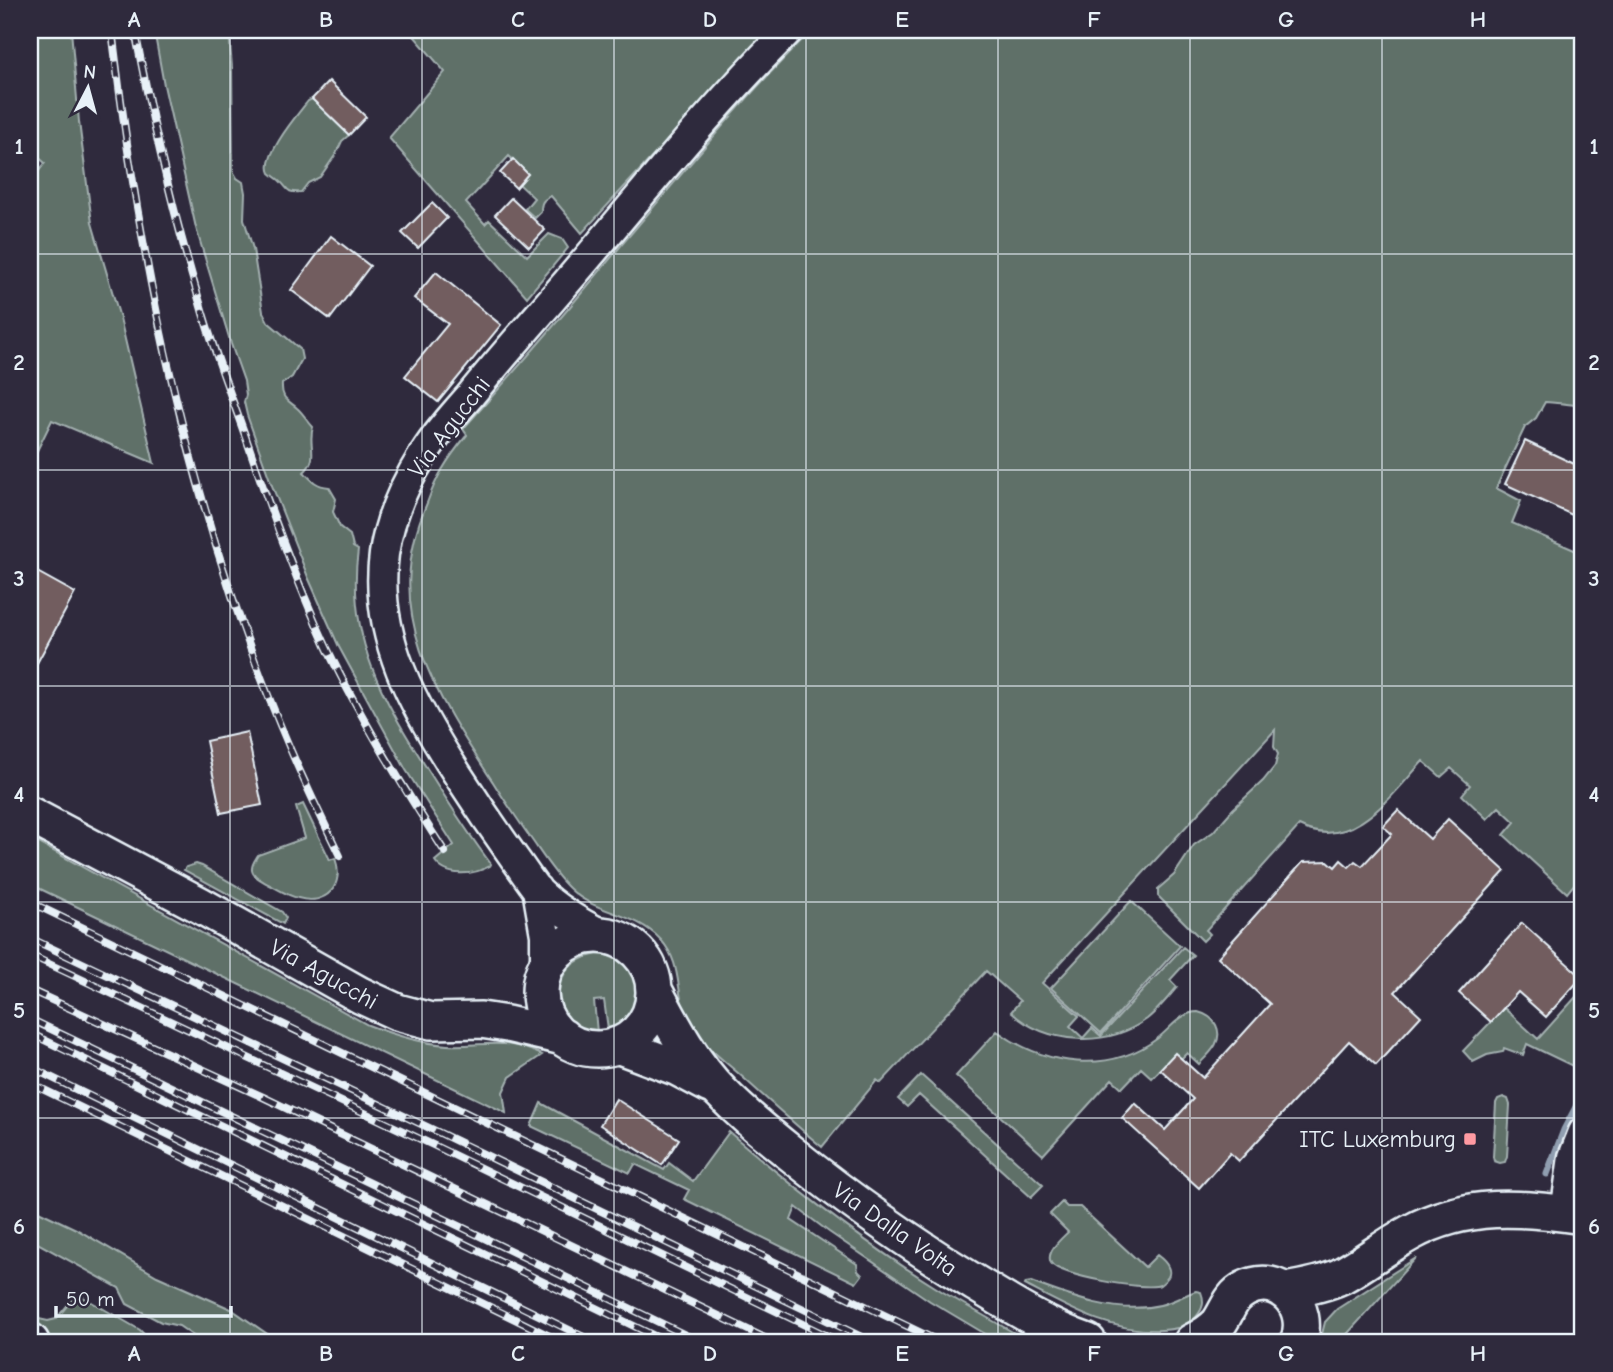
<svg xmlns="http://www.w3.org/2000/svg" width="1613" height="1372" viewBox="0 0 1613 1372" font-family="'Comic Neue',sans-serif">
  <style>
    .green { fill: #5e6f67; stroke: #a3b0b0; stroke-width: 2 }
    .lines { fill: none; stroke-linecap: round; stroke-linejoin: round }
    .stream { stroke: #909eb0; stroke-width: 7 }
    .building { fill: #725d5f; stroke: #e8f1f8; stroke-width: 2 }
    .minor-casing { stroke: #e8f1f8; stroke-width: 33 }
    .tertiary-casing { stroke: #e8f1f8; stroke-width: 40 }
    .minor { stroke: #2f2a3d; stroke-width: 28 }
    .tertiary { stroke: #2f2a3d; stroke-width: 35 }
    .rail-casing { stroke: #e8f1f8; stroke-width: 8 }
    .rail { stroke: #2f2a3d; stroke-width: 5; stroke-dasharray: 16; stroke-linecap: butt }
    .grid { fill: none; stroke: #e8f1f8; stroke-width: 2; stroke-opacity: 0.55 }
    .poi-dot { fill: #ff9aa2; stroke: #2f2a3d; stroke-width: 2.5 }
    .labels { text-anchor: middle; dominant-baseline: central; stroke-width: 5; stroke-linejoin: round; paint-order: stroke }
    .street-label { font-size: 24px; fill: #e8f1f8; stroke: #2f2a3d }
    .poi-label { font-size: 24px; fill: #e8f1f8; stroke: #2f2a3d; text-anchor: end }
    .neatline { fill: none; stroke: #e8f1f8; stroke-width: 2.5 }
    .grid-label { font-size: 23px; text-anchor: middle; font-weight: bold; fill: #e8f1f8 }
  </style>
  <rect width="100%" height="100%" fill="#2f2a3d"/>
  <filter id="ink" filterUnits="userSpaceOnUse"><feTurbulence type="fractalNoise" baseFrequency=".0143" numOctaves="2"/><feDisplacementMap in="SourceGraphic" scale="14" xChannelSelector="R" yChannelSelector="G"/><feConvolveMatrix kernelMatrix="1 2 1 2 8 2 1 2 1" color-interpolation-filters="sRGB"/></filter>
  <g filter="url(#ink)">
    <path class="green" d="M30,30H71L79,122L92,223L120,318L154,463L52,420L30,465V183L45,163L30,150Z
      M154,30H229L232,68L233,171L237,178L243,182L245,193L244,219L253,249L263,312L268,322L300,349L302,359L292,377L282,384C281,399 288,400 297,408C303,413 308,422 313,427C307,445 320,457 304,472C312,481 317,486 329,487L336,499L333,512L340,527L350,535L353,547L358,550C346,637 383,700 428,770C448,802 468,834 491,864L490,866C474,875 446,878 435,861L454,845L406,770L339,647L308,577L271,483L247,415L244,402L246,395L244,381L231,344L196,228L164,85Z
      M409,30H769L582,233L551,196C542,200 541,203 541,212L535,218L525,209L534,198L519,184L528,174L509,156L466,203L485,224L489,220L527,256L549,234L562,239L568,248L527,297L389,138L445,72Z
      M812,30H1583V405C1576,406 1555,402 1545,402L1536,418L1525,427L1496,488L1521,501L1512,523L1579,552L1583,549V873L1567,893L1504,835L1515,822L1499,807L1487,819L1462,795L1470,785L1451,768L1441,777L1423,761C1392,795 1352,853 1299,826L1206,930L1210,934L1203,941L1158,896V889L1174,875L1194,845L1213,832L1233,809L1263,781L1275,766L1278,754L1274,747L1275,730L1042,983L1079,1016L1070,1026L1083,1038L1092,1028L1101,1036L1183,947L1193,955L1170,980L1177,987C1168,998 1158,1010 1147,1019C1107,1048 1047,1045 1011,1012L1020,1001L986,971L881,1083L877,1080L822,1147C793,1123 766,1098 738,1073C723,1060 704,1046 694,1028C688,1019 684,1010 681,999C677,977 677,958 661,940C634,911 597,915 570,889C556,876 545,859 534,843C520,823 506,803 493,782C435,694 380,611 427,503C431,492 436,480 442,470C449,458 458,446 467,435L463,429C516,370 568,310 619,248C682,174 743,98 812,30Z
      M312,99L349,135L342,141L336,154L320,177L308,183L301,192C285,193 289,189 279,180C279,180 271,174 270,173C261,157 298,114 308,101Z
      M303,804L330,860L335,858C345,885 327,906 298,898C288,896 278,889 268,884C263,881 253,877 252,870C251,865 255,860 258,855L305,838L296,807Z
      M30,838L368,1025C394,1035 419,1043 447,1045C486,1047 502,1036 542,1055L510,1077L503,1092L506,1113L30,884Z
      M196,864L202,866L282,912L286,918L283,924L184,870L186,867Z
      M1131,901L1180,946L1101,1033L1051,988Z
      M603,954C644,966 649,1008 612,1030L608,1029L604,1000L594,1001L597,1032C552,1037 539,957 603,954Z
      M1583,989V1071L1527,1044L1523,1055L1504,1048L1503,1052L1487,1055L1473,1062L1463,1051L1504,1008L1538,1039Z
      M1198,1012C1206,1014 1212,1017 1216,1025C1224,1041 1210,1053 1199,1064L1187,1053L1181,1059L1175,1054L1152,1078L1141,1068L1122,1088L1112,1079L1043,1155L956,1076L997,1031C1045,1066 1109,1075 1158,1038C1171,1028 1181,1012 1198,1012Z
      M921,1075L1043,1185L1031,1197L919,1095L907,1107L898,1099Z
      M1503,1097L1508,1099L1510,1105L1507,1156L1505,1162L1500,1163L1494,1161L1493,1157L1496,1103L1498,1099Z
      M541,1103L664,1170L669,1163L693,1181L729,1132C796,1190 867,1245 943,1292C972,1309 1001,1326 1031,1342H999L930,1301L829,1232L796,1207L791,1220L857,1264L858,1271L862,1275L856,1283L684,1199L689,1190L635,1164L630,1173L531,1126Z
      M1062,1202L1067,1207H1080L1145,1267L1157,1255C1161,1258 1166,1262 1168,1267C1170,1271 1170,1273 1168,1277C1166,1280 1163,1283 1160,1285C1147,1291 1058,1276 1051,1263C1045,1252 1062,1238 1068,1232L1050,1214Z
      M30,1207L76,1229L157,1276L231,1309L279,1342H202L179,1326L161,1322L127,1304L119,1288L30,1239Z
      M1416,1258L1340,1342H1320L1325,1322L1337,1309Z
      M1031,1282C1070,1297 1118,1315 1160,1305C1173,1302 1184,1295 1196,1291L1201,1292C1205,1302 1203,1309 1196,1317C1187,1328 1176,1329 1162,1330C1111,1333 1069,1308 1025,1285L1026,1283Z
      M83,1297L140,1330L151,1342H55L32,1321L39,1319L48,1321L56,1319L71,1301Z"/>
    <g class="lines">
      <path class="stream" d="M1547,1174L1564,1130L1583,1094"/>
    </g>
    <path class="building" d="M329,81L366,117L349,135L312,99Z
      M513,159L528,174L516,188L500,173Z
      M511,198L545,230L529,247L495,215Z
      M432,203L447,218L418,248L402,233Z
      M331,236L370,266L330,319L291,290Z
      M436,272L501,325L438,402L405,376L448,324L414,298Z
      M1525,441L1583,468V520L1505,484Z
      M30,568L75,593L30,676Z
      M247,732L262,805L221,813L206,741Z
      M1398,810L1430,839L1448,819L1505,871L1395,992L1421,1016L1376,1065L1349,1041L1239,1161L1230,1153L1199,1188L1122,1118L1135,1103L1165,1130L1193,1099L1160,1069L1175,1053L1203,1078L1270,1004L1218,957L1303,862L1328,861L1335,867L1341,860L1349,867L1355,861L1362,866L1392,834L1383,826Z
      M1522,923L1582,977L1546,1017L1518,992L1491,1022L1459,993Z
      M616,1099L679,1139L662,1165L600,1125Z"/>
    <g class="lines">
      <g class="minor-casing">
        <path id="minor" d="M537,889L545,935V966
          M604,935C580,923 557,910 538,891C530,881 523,870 515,859C495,831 476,803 458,775C415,709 373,636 384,554C389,519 404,485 423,455C436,434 453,415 469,397C499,360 530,325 561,289C636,202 708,111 789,30
          M1565,1213L1573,1157L1583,1132"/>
      </g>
      <g class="tertiary-casing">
        <path id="tertiary" d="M30,815L200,905L360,995L397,1012L431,1021L481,1020L507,1024L563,1037
          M540 992a57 57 0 1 1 114 0a57 57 0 1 1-114 0Z
          M654,990C673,1026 692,1063 721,1092C743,1115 768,1135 793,1155C851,1202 912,1244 975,1283C1011,1305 1048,1328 1088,1342
          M617,1045L678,1068L710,1085
          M1284,1291C1303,1288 1324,1284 1341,1276C1365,1263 1386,1246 1410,1233C1466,1202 1522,1207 1583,1216
          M30,1341L31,1342
          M1192,1342C1202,1337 1212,1331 1219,1323C1228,1310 1230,1297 1245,1289C1280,1271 1312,1308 1298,1342"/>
      </g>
      <use href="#minor" class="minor"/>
      <use href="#tertiary" class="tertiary"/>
      <g class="rail-casing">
        <path id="rail" d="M112,30C140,272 194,526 291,751C306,786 323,821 340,856
          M135,30C152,122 173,213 200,303C213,349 230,393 246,438C270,509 295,578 326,646C360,718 402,786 445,852
          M30,902L940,1342
          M30,938L442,1134L872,1342
          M30,955L435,1146L840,1342
          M30,990L263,1097L773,1342
          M30,1019L700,1342
          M30,1033L667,1342
          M30,1067L594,1342
          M30,1083L562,1342"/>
      </g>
      <use href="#rail" class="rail"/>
    </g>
  </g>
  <path class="grid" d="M230,30V1342M422,30V1342M614,30V1342M806,30V1342M998,30V1342M1190,30V1342M1382,30V1342M30,254H1583M30,470H1583M30,686H1583M30,902H1583M30,1118H1583"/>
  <rect class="poi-dot" x="1463" y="1132" width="14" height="14" rx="3.5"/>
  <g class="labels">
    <g class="street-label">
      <text transform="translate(449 427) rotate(-53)">Via Agucchi</text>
      <text transform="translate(324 974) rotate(29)">Via Agucchi</text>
      <text transform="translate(895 1229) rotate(35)">Via Dalla Volta</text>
    </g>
    <g class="poi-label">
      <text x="1456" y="1139">ITC Luxemburg</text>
    </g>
  </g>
  <rect width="1613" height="1372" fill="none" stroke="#2f2a3d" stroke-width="77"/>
  <g transform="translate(88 88) rotate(6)" stroke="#2f2a3d" stroke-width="5" paint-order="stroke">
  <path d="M0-5L12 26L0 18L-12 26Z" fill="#e8f1f8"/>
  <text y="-10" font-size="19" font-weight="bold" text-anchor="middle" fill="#e8f1f8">N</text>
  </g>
  <path d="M56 1306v10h175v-10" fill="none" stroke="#e8f1f8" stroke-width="3.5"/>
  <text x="66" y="1306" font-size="21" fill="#e8f1f8" stroke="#2f2a3d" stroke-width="5" paint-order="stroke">50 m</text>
  <rect x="38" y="38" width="1536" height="1296" class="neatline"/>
  <g class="grid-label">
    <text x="134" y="27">A</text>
    <text x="326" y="27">B</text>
    <text x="518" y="27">C</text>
    <text x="710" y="27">D</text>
    <text x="902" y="27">E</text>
    <text x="1094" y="27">F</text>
    <text x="1286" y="27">G</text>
    <text x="1478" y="27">H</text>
    <text x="19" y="154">1</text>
    <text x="1594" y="154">1</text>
    <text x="19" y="370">2</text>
    <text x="1594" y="370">2</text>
    <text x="19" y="586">3</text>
    <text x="1594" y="586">3</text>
    <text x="19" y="802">4</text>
    <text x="1594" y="802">4</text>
    <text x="19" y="1018">5</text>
    <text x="1594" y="1018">5</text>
    <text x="19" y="1234">6</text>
    <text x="1594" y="1234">6</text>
    <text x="134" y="1361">A</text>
    <text x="326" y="1361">B</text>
    <text x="518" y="1361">C</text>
    <text x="710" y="1361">D</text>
    <text x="902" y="1361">E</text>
    <text x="1094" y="1361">F</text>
    <text x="1286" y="1361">G</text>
    <text x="1478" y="1361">H</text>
  </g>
</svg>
